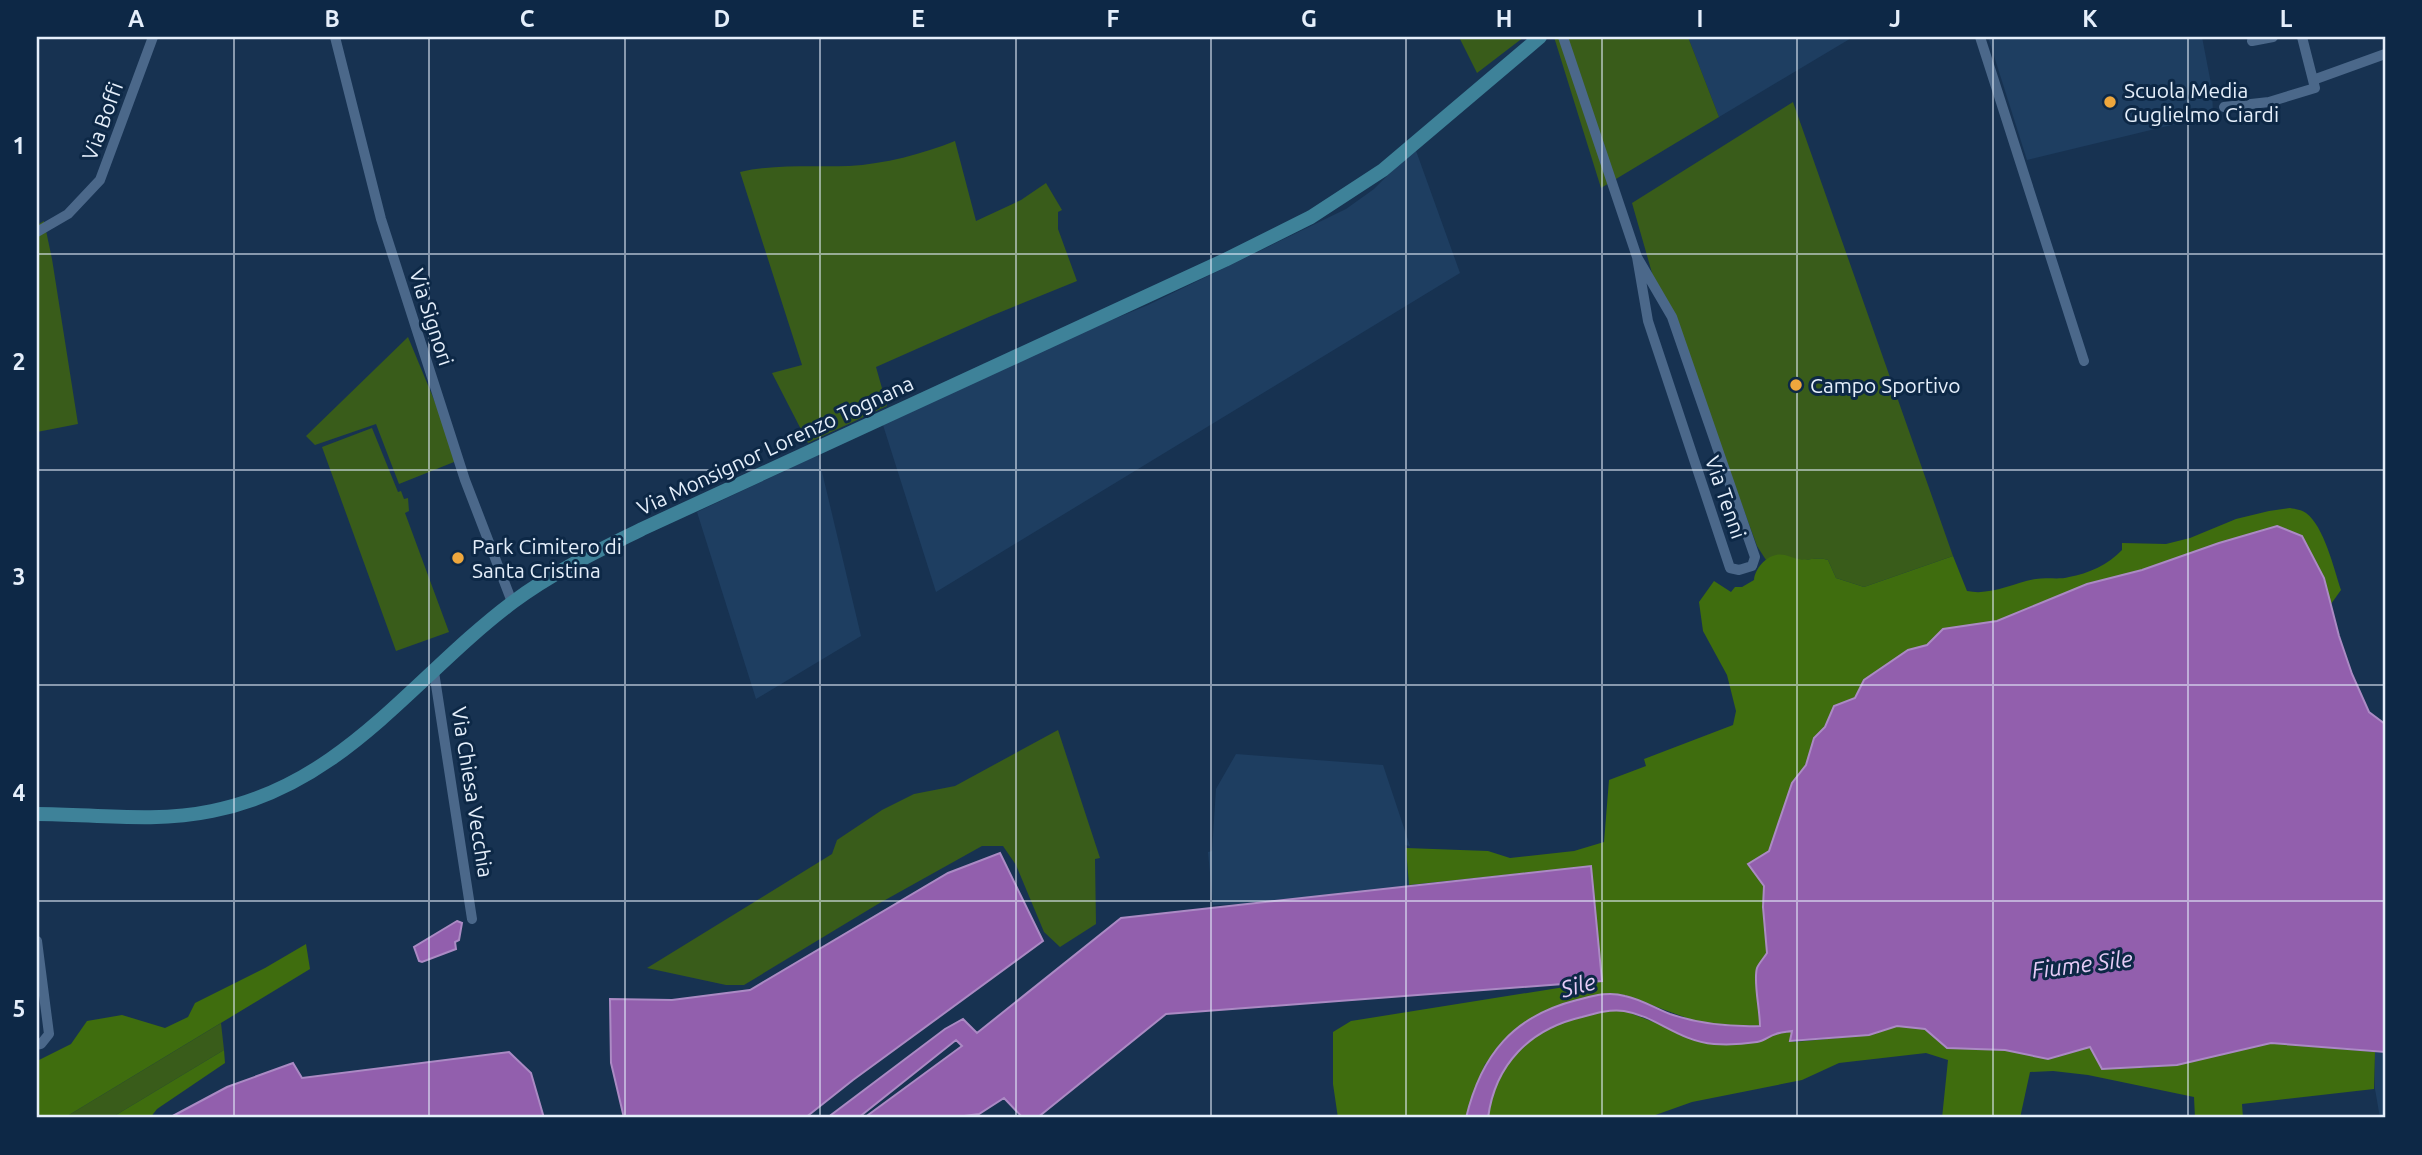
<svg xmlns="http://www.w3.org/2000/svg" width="2422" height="1155" viewBox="0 0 2422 1155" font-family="Ubuntu,sans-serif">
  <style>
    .built { fill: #1e3e61 }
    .green { fill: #395c1a }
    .forest { fill: #3f6d0e }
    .water { fill: #925fad; stroke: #ab8ac4; stroke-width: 2 }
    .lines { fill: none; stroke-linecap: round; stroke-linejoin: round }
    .street { stroke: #4b688a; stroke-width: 10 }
    .secondary { stroke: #3e8299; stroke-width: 14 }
    .grid { fill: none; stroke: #e5effb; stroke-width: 2; stroke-opacity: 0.55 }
    .poi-dot { fill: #eea73d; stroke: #0d2846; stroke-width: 2.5 }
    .labels { text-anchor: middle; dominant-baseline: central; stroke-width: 6; stroke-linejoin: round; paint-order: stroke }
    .poi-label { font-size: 21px; fill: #e5effb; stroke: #0d2846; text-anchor: start }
    .street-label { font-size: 21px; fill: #e5effb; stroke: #0d2846 }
    .water-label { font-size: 23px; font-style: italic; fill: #e6ccf6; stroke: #0d2846 }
    .neatline { fill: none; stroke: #e5effb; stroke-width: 2.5 }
    .grid-label { font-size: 23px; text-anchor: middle; font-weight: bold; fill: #e5effb }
  </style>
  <rect width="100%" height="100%" fill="#173251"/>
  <path class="built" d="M1688,37H1853L1719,117Z
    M1988,37H2202L2212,89L2213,115L2027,160Z
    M1415,148L1460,273L936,592L883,425L1078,334L1148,305L1346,209L1374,189Z
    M818,455L861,636L756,699L697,512Z
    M1236,754L1383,765L1410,846L1405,845L1411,900L1213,905L1208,852L1212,851L1216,789Z
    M2375,1052H2385V1118H2380L2375,1089Z"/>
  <path class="green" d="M1459,37H1524L1477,73Z
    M1554,37H1688L1719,117L1601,188Z
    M1793,102L1953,556L1864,587L1836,578L1828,560C1818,557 1814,559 1805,560C1788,560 1785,550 1766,560L1757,546L1670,309L1656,287L1632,203Z
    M955,141L976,221L1021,200L1046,183L1062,210L1058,212V229L1077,281L991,316L876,367L887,406L808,443L772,373L802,365L740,172C775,164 813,167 849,166C884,164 923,154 955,141Z
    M44,221L52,259L78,424L37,432V225Z
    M408,337L459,460L399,484L376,424L315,445L306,436Z
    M372,428L398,492L401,491L404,499L408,498L409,511L405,513L449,632L396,651L322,447Z
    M1058,730L1100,858L1095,859L1096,924L1060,947L1044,932L1016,865L1003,846H982L878,904L744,985H726L647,968L832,854L837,840L882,810L914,794L955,786Z
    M221,1023L224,1050L111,1118H64Z"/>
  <path class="forest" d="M2290,508C2295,509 2302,510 2306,513C2324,526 2334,569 2341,590L2331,604L2324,578L2277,526L2219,543L2142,570L2087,584L1997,621L1943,629L1927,645L1908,650L1864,680L1855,698L1834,706L1825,727L1814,738L1806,765L1792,783L1769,852L1763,907L1767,953C1764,958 1759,963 1757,968C1753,980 1760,1010 1760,1026L1703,1024L1624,995L1602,994L1485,1064L1466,1118H1338L1333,1084V1032L1351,1021L1602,981L1591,866L1409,885L1406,848L1488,851L1510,858L1574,851L1604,842L1609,780L1646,766L1644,759L1733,725L1736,711L1727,675L1703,631L1699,602L1714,581L1731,592L1735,587H1742L1754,580C1755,569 1765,557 1776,555C1784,553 1792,558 1799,559C1810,561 1816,556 1828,560L1836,578L1864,587L1953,556L1967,591C1991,596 2013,583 2036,579C2047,577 2059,580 2069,577C2088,574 2109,564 2122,550V543L2166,544L2190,538L2236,519L2269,511Z
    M306,944L310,969L64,1118H37V1061L71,1044L87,1021L122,1015L165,1028L188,1017L195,1003L265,968Z
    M1606,1011H1625L1656,1023L1759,1042L1776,1034L1793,1031L1790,1041L1795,1042L1869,1035L1897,1026L1925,1029L1947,1048L2005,1050L2048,1059L2090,1047L2143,1068L2177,1065L2271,1043L2375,1052L2374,1089L2242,1104L2243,1118H2195L2194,1097L2088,1075L2053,1071L2030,1072L2020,1118H1942L1948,1060L1926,1053L1839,1063L1802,1080L1692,1102L1647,1118H1488C1494,1076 1519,1039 1559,1022C1573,1016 1591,1014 1606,1011Z
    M224,1050L225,1063L157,1109L150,1118H111Z"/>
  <path class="water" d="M2277,526L2302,536L2324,578L2339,636L2352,674L2369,712L2385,724V1052L2271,1043L2177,1065L2102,1069L2090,1047L2048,1059L2005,1050L1947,1048L1925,1029L1897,1026L1869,1035L1790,1041L1792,1031C1787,1032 1781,1032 1776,1034C1769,1036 1764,1041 1757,1042C1744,1044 1727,1045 1714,1044C1678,1041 1656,1016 1624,1011C1610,1009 1596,1013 1582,1017C1530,1029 1495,1064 1488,1118H1466C1481,1055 1513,1016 1577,1000C1593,996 1608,991 1625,996C1640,999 1655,1008 1670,1014C1699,1024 1728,1027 1760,1026C1760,1009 1753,981 1757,968C1759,963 1764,958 1767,953L1763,907L1764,886L1748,864L1769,851L1792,783L1806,765L1814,738L1825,727L1834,706L1855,698L1864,680L1908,650L1927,645L1943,629L1997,621L2087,584L2142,570L2219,543Z
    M1000,853L1043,941L853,1080L805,1118H624L611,1063L610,999L672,1000L750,990L948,873Z
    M1591,866L1602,981L1166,1014L1037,1118H1023L1004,1098L979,1114L949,1118H864L962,1046L956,1040L858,1118H827L945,1029L963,1019L977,1033L1121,918Z
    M457,921L462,923L459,940L455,942L456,949L422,962L419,961L414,947Z
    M509,1052L531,1073L544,1118H169L227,1087L293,1063L302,1078Z"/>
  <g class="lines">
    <path class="street" d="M335,37L381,219L465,480L512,602
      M1563,37L1637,257L1648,321L1730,568L1739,570L1752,566L1755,557L1672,317L1637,257
      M1980,37L2084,361
      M2252,41L2273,37
      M2313,80L2385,54
      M2224,107L2269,102L2315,88L2302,37
      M37,232L68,214L100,180L153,37
      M434,672L472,919
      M37,941L49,1034L41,1044L37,1045"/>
    <path class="secondary" d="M37,814C94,814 155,823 212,811C344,785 413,677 513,602C553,572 598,551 642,529L1225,260L1311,217L1383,170L1540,37"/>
  </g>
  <path class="grid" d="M234,37V1118M429,37V1118M625,37V1118M820,37V1118M1016,37V1118M1211,37V1118M1406,37V1118M1602,37V1118M1797,37V1118M1993,37V1118M2188,37V1118M37,254H2385M37,470H2385M37,685H2385M37,901H2385"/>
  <g class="poi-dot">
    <circle cx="2110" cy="102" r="7"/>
    <circle cx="1796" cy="385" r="7"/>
    <circle cx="458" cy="558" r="7"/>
  </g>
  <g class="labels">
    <g class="poi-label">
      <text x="2124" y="90">Scuola Media<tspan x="2124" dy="24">Guglielmo Ciardi</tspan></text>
      <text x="1810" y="385">Campo Sportivo</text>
      <text x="472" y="546">Park Cimitero di<tspan x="472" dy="24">Santa Cristina</tspan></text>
    </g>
    <g class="street-label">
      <text transform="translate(102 121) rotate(-70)">Via Boffi</text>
      <text transform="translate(432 317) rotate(72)">Via Signori</text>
      <text transform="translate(775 445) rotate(-25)">Via Monsignor Lorenzo Tognana</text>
      <text transform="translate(1726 497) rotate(71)">Via Tenni</text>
      <text transform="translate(473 792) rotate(81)">Via Chiesa Vecchia</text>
    </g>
    <g class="water-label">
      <text transform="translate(2082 964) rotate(-7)">Fiume Sile</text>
      <text transform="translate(1578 985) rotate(-15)">Sile</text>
    </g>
  </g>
  <rect width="2422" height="1155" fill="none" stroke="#0d2846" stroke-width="77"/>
  <rect x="38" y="38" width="2346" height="1078" class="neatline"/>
  <g class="grid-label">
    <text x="136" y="27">A</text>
    <text x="332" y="27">B</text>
    <text x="527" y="27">C</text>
    <text x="722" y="27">D</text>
    <text x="918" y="27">E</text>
    <text x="1113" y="27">F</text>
    <text x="1309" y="27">G</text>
    <text x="1504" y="27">H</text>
    <text x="1700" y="27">I</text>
    <text x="1895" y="27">J</text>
    <text x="2090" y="27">K</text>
    <text x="2286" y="27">L</text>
    <text x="19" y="154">1</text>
    <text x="19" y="370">2</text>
    <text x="19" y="585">3</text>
    <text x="19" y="801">4</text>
    <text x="19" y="1017">5</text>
  </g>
</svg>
